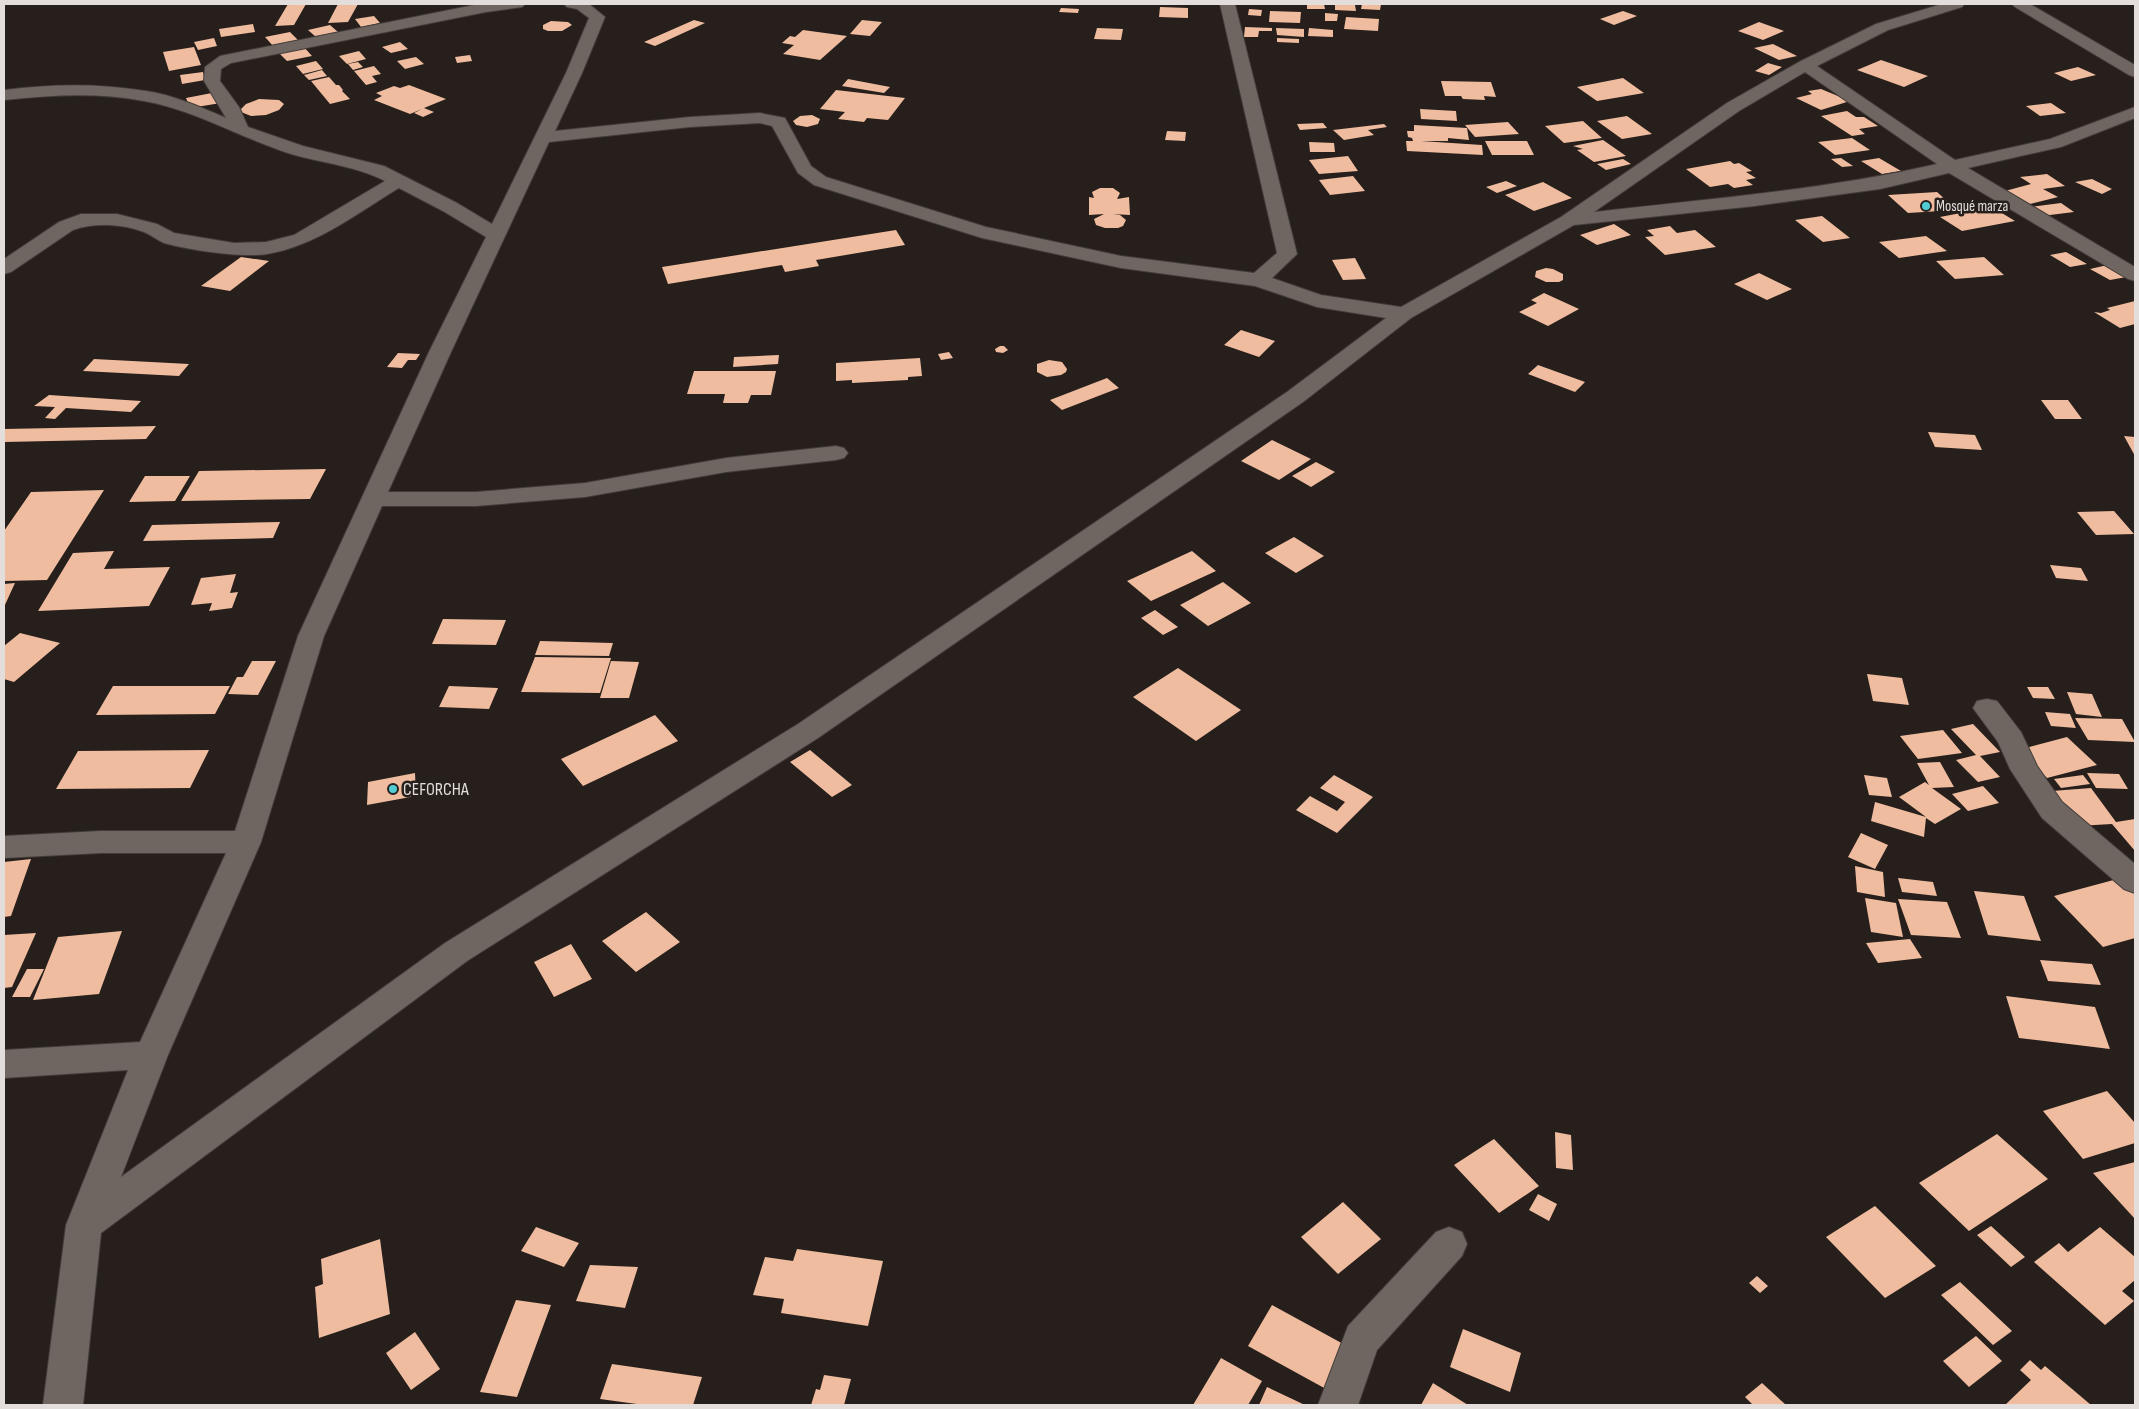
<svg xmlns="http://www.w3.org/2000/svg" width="2139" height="1409" viewBox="0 0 2139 1409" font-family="'Sofia Sans Condensed',sans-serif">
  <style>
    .building { fill: #f0bc9f }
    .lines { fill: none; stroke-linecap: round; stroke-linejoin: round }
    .minor-casing { stroke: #423c39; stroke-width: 2 }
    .minor { fill: #6f6661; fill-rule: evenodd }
    .poi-dot { fill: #51ccd3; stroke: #261f1b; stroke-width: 2 }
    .labels { text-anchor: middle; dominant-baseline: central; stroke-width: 5; stroke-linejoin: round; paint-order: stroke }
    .far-poi-label { font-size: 15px; fill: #e3dedb; stroke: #261f1b; text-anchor: start }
    .poi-label { font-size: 18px; fill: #e3dedb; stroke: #261f1b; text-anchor: start }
  </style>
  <rect width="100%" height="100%" fill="#261f1b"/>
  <path class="building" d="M288,4H306L294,25L275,26Z
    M338,4H358L348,22L328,23Z
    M1307,4H1324L1325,9H1307Z
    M1335,4L1355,5L1356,11L1335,10Z
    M1362,4H1381L1380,10L1361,9Z
    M1160,7L1188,8V18L1159,17Z
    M1061,8L1079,9L1078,13L1059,12Z
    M1249,9L1262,10L1261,16L1248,15Z
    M1270,11L1301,12L1300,23L1269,22Z
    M1623,11L1637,16L1614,25L1600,19Z
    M1325,13L1338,14L1337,21H1325Z
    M374,16L380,23L361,27L355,19Z
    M1346,17L1379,19L1378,31L1344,29Z
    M694,20L705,23L655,46L644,42Z
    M862,20L882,22L870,36L850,34Z
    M551,21L568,22L572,25L562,31H548L543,29V25Z
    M1759,22L1784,31L1763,40L1738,31Z
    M253,24L255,32L221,37L219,29Z
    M330,25L338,32L316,37L308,30Z
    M1245,27L1272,28V31H1259L1258,37H1244Z
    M1097,28L1123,29L1121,40L1094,39Z
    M1276,28L1304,29V37L1277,35Z
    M1309,28L1333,30V37L1308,36Z
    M803,30L847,36L820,60L783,54L794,45L782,43L790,36L795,37Z
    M290,32L299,41L274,47L265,37Z
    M214,38L217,46L198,50L194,42Z
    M1277,38L1299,39V43L1277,42Z
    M400,42L408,49L391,53L382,47Z
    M1773,44L1797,56L1779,60L1754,48Z
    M303,46L312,56L287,61L278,52Z
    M194,47L201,65L169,71L163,52Z
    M359,51L366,59L347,64L339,56Z
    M470,55L472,61L457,63L455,57Z
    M416,57L424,64L405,69L397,61Z
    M1881,60L1928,76L1904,87L1857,70Z
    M316,61L323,69L303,74L296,66Z
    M358,62L363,67L353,70L348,64Z
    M1768,63L1782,67L1769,75L1755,71Z
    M374,66L381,74L372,76L377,82L366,85L354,71Z
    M2078,67L2096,75L2071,81L2054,73Z
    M322,70L327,76L309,80L304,75Z
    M203,72L205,80L182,84L180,75Z
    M329,77L336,85H339L343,90L342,91L350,99L330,104L311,81Z
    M1623,78L1644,93L1597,101L1577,87Z
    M848,79L890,87L884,93L842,86Z
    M1441,81L1491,82L1496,97L1484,96L1485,100L1463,99L1461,96H1445Z
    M409,85L446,99L424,108L434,112L423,117L414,113L422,109L410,114L374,100L382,96L376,93L394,86L400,88Z
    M1821,89L1850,101L1821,110L1796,98L1812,94L1808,91Z
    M836,90L905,98L888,120L867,118L864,122L838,119L845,112L820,109Z
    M217,92L221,103L190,108L186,98Z
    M259,99L279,100L284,104L279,110L266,115L251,116L241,112L240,110L246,104Z
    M2051,103L2066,113L2040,116L2026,106Z
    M1420,109L1456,111L1457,121L1421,119Z
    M1847,111L1856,117H1864L1878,126L1859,129L1865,134L1852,136L1821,116Z
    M812,115L820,119L818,124L807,127L796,125L793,121L800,116Z
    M1627,116L1652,134L1622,139L1597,121Z
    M1583,121L1602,138L1564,143L1545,126Z
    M1508,122L1519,134L1475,137L1465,125Z
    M1323,123L1327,128L1300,130L1297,124Z
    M1384,124L1387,127L1368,130L1374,135L1344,140L1333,130Z
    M1414,125L1467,128L1469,140L1448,138V141H1421L1482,145L1483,155L1407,151L1406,141H1413L1412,138L1408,137L1407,131H1414Z
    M1167,131L1186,132L1185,141L1165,140Z
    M1852,138L1870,150L1835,155L1818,142Z
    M1603,140L1626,156L1594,162L1577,150L1583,149L1573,146Z
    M1485,141H1527L1534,155H1492Z
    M1309,142L1334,143L1335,152H1310Z
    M1348,156L1358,171L1319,174L1309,160Z
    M1841,158L1853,166L1842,167L1831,159Z
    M1879,158L1901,171L1882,174L1861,161Z
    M1623,159L1631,164L1606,170L1597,164Z
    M1730,161L1734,164L1739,163L1752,171L1746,172L1756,178L1746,180L1753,185L1734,188L1728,184L1710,187L1686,169Z
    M2047,174L2065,186L2043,189L2058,197L2030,204L2005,191L2031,184L2020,177Z
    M1353,176L1365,191L1330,195L1319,180Z
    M2092,179L2112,189L2102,194L2075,182Z
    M1506,181L1517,186L1497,193L1486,187Z
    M1543,182L1572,198L1534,211L1505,195Z
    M1107,188H1113L1120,193L1117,199L1129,197L1130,215L1113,214L1120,215L1126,220L1123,226L1118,228H1105L1096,225L1094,219L1104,214L1089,215V197L1094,198L1092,192L1100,188Z
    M1937,192L1957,210L1908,213L1888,195Z
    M2061,203L2074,212L2042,216L2030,207Z
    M1992,207L2015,221L1962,231L1940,217Z
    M1822,216L1850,238L1823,242L1795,220Z
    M1614,224L1631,235L1597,245L1580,235Z
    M1670,226L1677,233L1695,230L1716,247L1665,255L1645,237L1654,236L1647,230Z
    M896,230L905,245L816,260L819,266L785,272L782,265L668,284L662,267Z
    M1926,236L1947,251L1899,258L1879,242Z
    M2066,252L2087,264L2070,267L2050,255Z
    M241,257L269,261L230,291L201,286Z
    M1984,257L2004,275L1955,279L1936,261Z
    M1355,258L1366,279L1343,280L1332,260Z
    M2112,264L2132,276L2110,280L2090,269Z
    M1546,268L1553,269L1563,274V280L1559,282H1546L1535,277L1536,271Z
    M1759,273L1792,289L1767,300L1734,284Z
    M1544,293L1579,309L1548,326L1519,312L1537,303L1531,300Z
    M2135,301V324L2120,328L2094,312L2101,313L2110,310L2107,308Z
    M1241,330L1275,341L1259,357L1224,345Z
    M1000,346H1004L1008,350L1003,353L996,352L995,349Z
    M949,352L953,358L941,360L938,354Z
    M398,353L420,354L416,360H408L402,368L387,367Z
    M779,355L778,364L733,367L734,357Z
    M920,358L922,376L908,377V380L852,383V380L836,381V363Z
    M94,359L189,364L179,376L83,371Z
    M1049,360L1062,362L1067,369L1066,372L1061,375L1047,377L1037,372V364Z
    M1538,365L1585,382L1575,392L1528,374Z
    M694,371H776L771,395H751L748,403H723L725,394H687Z
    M1107,378L1119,388L1062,410L1050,400Z
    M49,395L141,401L131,412L66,408L55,419L45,418L55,407L34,406Z
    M2041,400H2068L2082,419H2055Z
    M156,426L146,439L4,442V429Z
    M1928,432L1975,435L1982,450L1935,447Z
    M2124,436L2135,437V456Z
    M1272,440L1311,459L1279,480L1241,461Z
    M1316,462L1335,472L1311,487L1292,476Z
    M326,469L310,499L181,501L199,471Z
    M145,476H190L175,501L129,502Z
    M104,490L47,580L4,581V531L31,492Z
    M2114,511L2134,534L2096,535L2077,512Z
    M280,522L273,538L143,541L152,525Z
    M1294,537L1324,556L1296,573L1265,553Z
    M114,551L104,569L170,567L149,606L38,611L73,553Z
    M1192,551L1216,571L1151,601L1127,581Z
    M2050,565L2081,568L2088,581L2056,578Z
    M236,574L230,593L238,592L232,608L209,611L212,603L191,605L201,578Z
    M1223,582L1251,603L1208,626L1180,605Z
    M15,583L4,607V584Z
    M1155,610L1178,627L1163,635L1141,618Z
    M443,619L506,620L496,645L432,644Z
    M20,633L60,643L14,682L4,679V646Z
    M540,641L613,643L609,656L535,655Z
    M535,657L611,658L600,693L521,692Z
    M252,661H276L258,695L228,694L237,677H243Z
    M611,661L639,662L629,698H600Z
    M1178,668L1241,710L1196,741L1133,697Z
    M1867,674L1902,678L1909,705L1873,701Z
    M113,686H230L215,714L96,715Z
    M449,686L498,688L489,709L439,707Z
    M2027,687H2048L2055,699L2033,698Z
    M2067,692L2092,694L2102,717L2076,714Z
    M2045,712L2070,714L2076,728L2051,726Z
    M655,715L678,741L583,786L561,759Z
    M2075,718L2122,719L2135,742L2088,740Z
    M1973,724L2000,752L1980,756L2000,777L1978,782L1956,760L1976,755L1951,729Z
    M1943,730L1962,753L1918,759L1900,736Z
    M2067,737L2097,765L2047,778L2018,750Z
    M209,750L190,788L56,789L78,751Z
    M810,750L852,785L832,797L790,762Z
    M1940,762L1954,787L1932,788L1961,809L1935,824L1926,818L1924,837L1871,821L1875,802L1926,817L1899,797L1925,782L1929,785L1917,763Z
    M415,773L416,796L367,805L368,782Z
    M2087,773L2119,774L2128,789L2096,788Z
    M1334,775L1373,797L1337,833L1296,810L1310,796L1337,811L1345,802L1320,788Z
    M1864,775L1887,778L1892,797L1869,795Z
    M2083,775L2090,784L2061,788L2054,779Z
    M1983,786L1999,803L1968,811L1952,794Z
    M2091,788L2116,822L2135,819V851L2112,824L2077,826L2052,791Z
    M1861,833L1888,845L1875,869L1848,857Z
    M31,859L11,916L4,917V862Z
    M1855,866L1883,872L1885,897L1857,892Z
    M1898,878L1933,882L1937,896L1902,892Z
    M2121,878L2135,892V938L2103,947L2054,896Z
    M1974,891L2024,896L2041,941L1988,935Z
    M1865,898L1896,903L1903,937L1871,932Z
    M1898,899L1947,902L1961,938L1911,935Z
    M646,912L680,942L636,972L602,941Z
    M122,931L99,994L33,1000L58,937Z
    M36,933L12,987L4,988V935Z
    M1910,939L1922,958L1878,963L1866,943Z
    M571,944L592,979L554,997L534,962Z
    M2040,960L2092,964L2101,985L2048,981Z
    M27,969H44L30,997H12Z
    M2006,996L2095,1007L2110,1049L2019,1038Z
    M2107,1091L2135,1123V1143L2083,1159L2043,1111Z
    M1555,1132L1571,1135L1573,1170L1556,1168Z
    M1997,1134L2048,1179L1969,1231L1919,1183Z
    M1494,1139L1539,1186L1499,1213L1454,1165Z
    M2135,1162V1219L2093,1173Z
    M1538,1194L1557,1204L1549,1221L1529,1210Z
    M1343,1202L1381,1239L1338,1274L1301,1237Z
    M1875,1206L1936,1266L1885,1298L1826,1237Z
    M1991,1226L2025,1257L2011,1267L1977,1235Z
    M536,1227L579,1243L564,1267L521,1251Z
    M2100,1227L2135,1257V1280L2122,1291L2134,1301L2105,1325L2034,1262L2059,1243L2068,1252Z
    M380,1239L390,1314L319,1338L315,1287L323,1284L321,1259Z
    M797,1249L883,1261L868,1326L781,1313L784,1299L753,1295L765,1257L793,1261Z
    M590,1265L638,1267L625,1308L576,1301Z
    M1757,1276L1768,1286L1760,1293L1749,1283Z
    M1960,1282L2012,1331L1993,1345L1941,1295Z
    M516,1300L551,1305L517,1397L480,1392Z
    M1272,1305L1347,1346L1326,1389L1248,1346Z
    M1463,1329L1521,1353L1510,1392L1450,1367Z
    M415,1332L440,1369L411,1390L386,1353Z
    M1976,1336L2002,1361L1969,1387L1943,1361Z
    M1221,1358L1262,1381L1248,1405H1193Z
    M2030,1360L2041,1370L2045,1366L2091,1405H2005L2031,1380L2020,1370Z
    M612,1364L702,1377L693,1405H644L600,1399Z
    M824,1375L851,1379L844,1405H811L816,1389L820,1390Z
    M1433,1383L1468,1405H1421Z
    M1762,1383L1786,1405H1753L1745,1397Z
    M1267,1387L1305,1405H1259Z"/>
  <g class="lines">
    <g class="minor-casing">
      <path id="minor" d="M479,4H525L522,7L486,12L231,63L221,69L220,81L239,107L248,127L303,146L384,166L457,203L492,224L566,73L589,18L577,9L567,7L564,4H589L605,17L582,73L555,131L690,117L760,113L785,118L811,166L826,177L986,227L1121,256L1254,273L1277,253L1220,4H1235L1297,254L1272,278L1321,295L1401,307L1561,217L1727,103L1799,62L1876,24L1942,4H1964L1962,7L1888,30L1817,66L1955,160L2050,139L2135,107V118L2061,147L1968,168L2135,267V281L2128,279L1949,173L1880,189L1755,206L1574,225L1411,318L1303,402L818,738L467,961L101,1233L83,1405H43L66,1225L128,1070L4,1078V1050L140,1042L226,853H101L4,858V836L101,831H235L298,636L429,352L486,237L443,211L399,188C357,213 316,246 267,254C241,258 189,250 164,243C157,240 151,235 144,232C123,224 94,222 73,230L11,272L4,274V259L59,222L81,214H117L157,224L174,233L234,243L266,242L294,235L385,181C356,166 322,163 291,154C243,139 192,109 144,101C97,92 51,95 4,100V90C52,84 98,83 146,91C173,95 201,107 226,118L204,81L205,67L220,56ZM1805,72L1937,164C1824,190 1708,199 1594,212L1739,111ZM760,123L772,126L798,173L814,185L982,238L1121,268L1255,286L1317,307L1386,318L1287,392L798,724L445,943L121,1177L168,1055L261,842L324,636L382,506H476L585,497L726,472L836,460L844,458L848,453L844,448L836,446L726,458L585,483L476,492H388L451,352L549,142L690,127Z
        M2012,4H2030L2135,65V77L2129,75L2015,7Z
        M1987,699L1997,701L2021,732L2037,766L2062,802L2135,864V893L2124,889L2042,818L2010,769L1998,742L1973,708L1977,701Z
        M1449,1227L1462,1232L1467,1244L1462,1256L1377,1350L1358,1405H1318L1348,1326L1436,1232Z"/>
    </g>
    <use href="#minor" class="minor"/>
  </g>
  <g class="poi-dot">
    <circle cx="1926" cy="206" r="5"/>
    <circle cx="393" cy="789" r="5"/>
  </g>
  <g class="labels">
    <g class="far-poi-label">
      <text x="1936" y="206">Mosqué marza</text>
    </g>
    <g class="poi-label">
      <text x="403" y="789">CEFORCHA</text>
    </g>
  </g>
  <rect width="2139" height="1409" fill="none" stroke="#e3dedb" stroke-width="10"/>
</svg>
